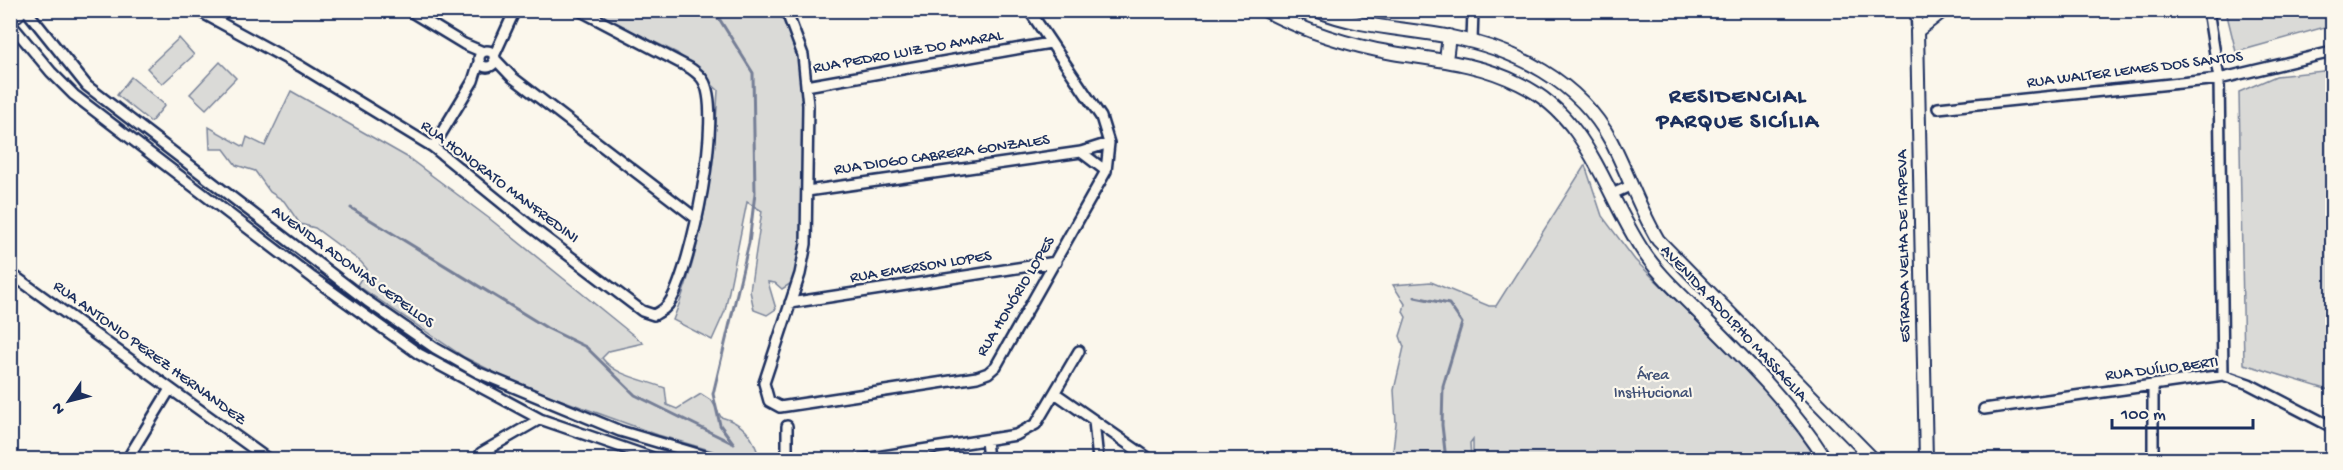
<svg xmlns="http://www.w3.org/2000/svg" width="2343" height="470" viewBox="0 0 2343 470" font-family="'Gochi Hand',sans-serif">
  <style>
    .green { fill: #dadad7; stroke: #7a849a; stroke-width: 1.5 }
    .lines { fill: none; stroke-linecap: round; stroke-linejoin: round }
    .stream { stroke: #747e96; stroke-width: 3 }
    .minor-casing { stroke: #1b2f5e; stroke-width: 14 }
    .major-casing { stroke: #1b2f5e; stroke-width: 16 }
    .minor { stroke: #fbf7ec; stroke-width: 9 }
    .major { stroke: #fbf7ec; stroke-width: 12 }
    .labels { text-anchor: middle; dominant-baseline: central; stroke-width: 4.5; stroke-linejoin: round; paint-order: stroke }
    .street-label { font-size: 16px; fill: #1b2f5e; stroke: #fbf7ec }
    .park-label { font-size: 16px; fill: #415176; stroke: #fbf7ec }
    .district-label { font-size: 22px; font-weight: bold; letter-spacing: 1.5px; fill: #1b2f5e; stroke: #fbf7ec }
  </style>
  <rect width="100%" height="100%" fill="#fbf7ec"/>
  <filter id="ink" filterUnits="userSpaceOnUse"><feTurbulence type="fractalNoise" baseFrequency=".0167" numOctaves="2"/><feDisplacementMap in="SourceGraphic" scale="12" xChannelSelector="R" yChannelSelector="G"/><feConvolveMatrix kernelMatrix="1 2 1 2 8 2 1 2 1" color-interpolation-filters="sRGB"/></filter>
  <g filter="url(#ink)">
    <path class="green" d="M590,11H782L799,57L804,103L803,213L800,254L793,282L782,289L775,283L768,282L776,309L767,315L754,310L750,291L762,211L747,202L725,311L712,340L673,320C703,246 714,170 718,90L677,53Z
      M2226,11H2332V25L2236,52Z
      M179,38L194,55L162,84L147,68Z
      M220,62L236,78L206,109L190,94Z
      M2332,70V391L2244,364L2239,92L2276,76Z
      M131,77L165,105L151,122L117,95Z
      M291,91L407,157L490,219L643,343L609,351L602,358C617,377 643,379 665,388L667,405L677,409L701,394L712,401L721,417C743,423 753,435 759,457L737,458L658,435L518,384L464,357L357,285L367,269L361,262L315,228L300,224L284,201L270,192L255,171L236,165L224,149H210L209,127L244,147L247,137L265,146Z
      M1585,165L1602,216L1635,260L1767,390L1821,459H1473V439L1470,443L1471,459L1392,460L1396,423L1394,390L1404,347L1400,336L1406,317L1403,312L1405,304L1393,285L1431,282L1489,306H1496Z"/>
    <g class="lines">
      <path class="stream" d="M707,10L720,20L753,73L755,193L749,243L713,394L720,425L734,444
        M351,208L547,328L586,347L635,395L732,443
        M1415,297L1449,304L1462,323L1443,386L1442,425L1446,460"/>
      <g class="minor-casing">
        <path id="minor" d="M26,10L87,86L367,301L435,348L477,372L620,431L718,460
          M197,10L300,66L433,147L534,229L642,311L654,315C661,311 667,308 671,300C691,267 724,112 703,80C700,75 694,71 690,68L579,10
          M408,10L464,44L483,52
          M786,10L803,55L808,105L806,244L800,274L764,383L769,401L780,407L977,377L988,373L996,366L1106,171L1109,143L1101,117L1029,10
          M1916,10L1917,31
          M2208,10L2219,79L2223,375
          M10,23L51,72L74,95L313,278L419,354L540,419L659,460
          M1472,41L1473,10
          M479 59a8 8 0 1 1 16 0a8 8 0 1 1-16 0Z
          M494,56L515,10
          M494,58L512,77L697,219
          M806,86L1050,43
          M1938,108L2219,79L2332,52
          M433,147L473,81L479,62
          M1081,152L1106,171
          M807,191L1081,152L1109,143
          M1612,194L1630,186
          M10,273L269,460
          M790,303L1056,262
          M2153,385V460
          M1055,393L1151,460
          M1984,409L2223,375L2249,384L2332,427
          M1094,421L1098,460
          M787,426V460
          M986,440L988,460
          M481,453L540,419
          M128,458L170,389
          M858,460L1016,435L1036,424L1079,351"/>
      </g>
      <g class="major-casing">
        <path id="major" d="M1264,10C1305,31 1347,45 1393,53C1437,60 1479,63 1520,84C1588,117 1603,189 1641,248C1658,275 1683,296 1705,319C1749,363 1792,406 1826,460
          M1316,10C1360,28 1406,28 1451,37C1515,49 1579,81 1611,141C1628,174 1639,208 1658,240L1874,460
          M10,21L22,10
          M1446,60L1449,36
          M1926,460L1917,31L1944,10"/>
      </g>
      <use href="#minor" class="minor"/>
      <use href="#major" class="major"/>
    </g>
  </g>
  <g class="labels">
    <g class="street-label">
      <text transform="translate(908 53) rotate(-10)">RUA PEDRO LUIZ DO AMARAL</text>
      <text transform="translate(2135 71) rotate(-7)">RUA WALTER LEMES DOS SANTOS</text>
      <text transform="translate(942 156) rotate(-8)">RUA DIOGO CABRERA GONZALES</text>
      <text transform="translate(499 183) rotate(37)">RUA HONORATO MANFREDINI</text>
      <text transform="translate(1905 246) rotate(-91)">ESTRADA VELHA DE ITAPEVA</text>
      <text transform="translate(352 268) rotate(36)">AVENIDA ADONIAS CEPELLOS</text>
      <text transform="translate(921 268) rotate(-9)">RUA EMERSON LOPES</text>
      <text transform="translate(1017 297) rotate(-59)">RUA HONÓRIO LOPES</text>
      <text transform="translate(1733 324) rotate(47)">AVENIDA ADOLPHO MASSAGLIA</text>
      <text transform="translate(149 354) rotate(36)">RUA ANTONIO PEREZ HERNANDEZ</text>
      <text transform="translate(2162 370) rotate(-7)">RUA DUÍLIO BERTI</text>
    </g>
    <g class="park-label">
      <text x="1653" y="376">Área<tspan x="1653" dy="18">Institucional</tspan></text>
    </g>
    <g class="district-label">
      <text x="1738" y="98">RESIDENCIAL<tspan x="1738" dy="25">PARQUE SICÍLIA</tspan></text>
    </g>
  </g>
  <rect width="2343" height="470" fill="none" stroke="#fbf7ec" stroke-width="36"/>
  <rect x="18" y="18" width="2307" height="434" fill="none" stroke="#1b2f5e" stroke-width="2" filter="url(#ink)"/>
  <g transform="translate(69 401) rotate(235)" stroke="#fbf7ec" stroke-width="4.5" paint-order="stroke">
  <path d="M0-4.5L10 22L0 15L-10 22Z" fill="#1b2f5e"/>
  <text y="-9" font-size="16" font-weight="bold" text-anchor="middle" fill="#1b2f5e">N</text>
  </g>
  <path d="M2112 419v9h141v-9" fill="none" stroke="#1b2f5e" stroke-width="3"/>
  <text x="2121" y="419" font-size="18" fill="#1b2f5e" stroke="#fbf7ec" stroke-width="4.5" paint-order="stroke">100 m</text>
</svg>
